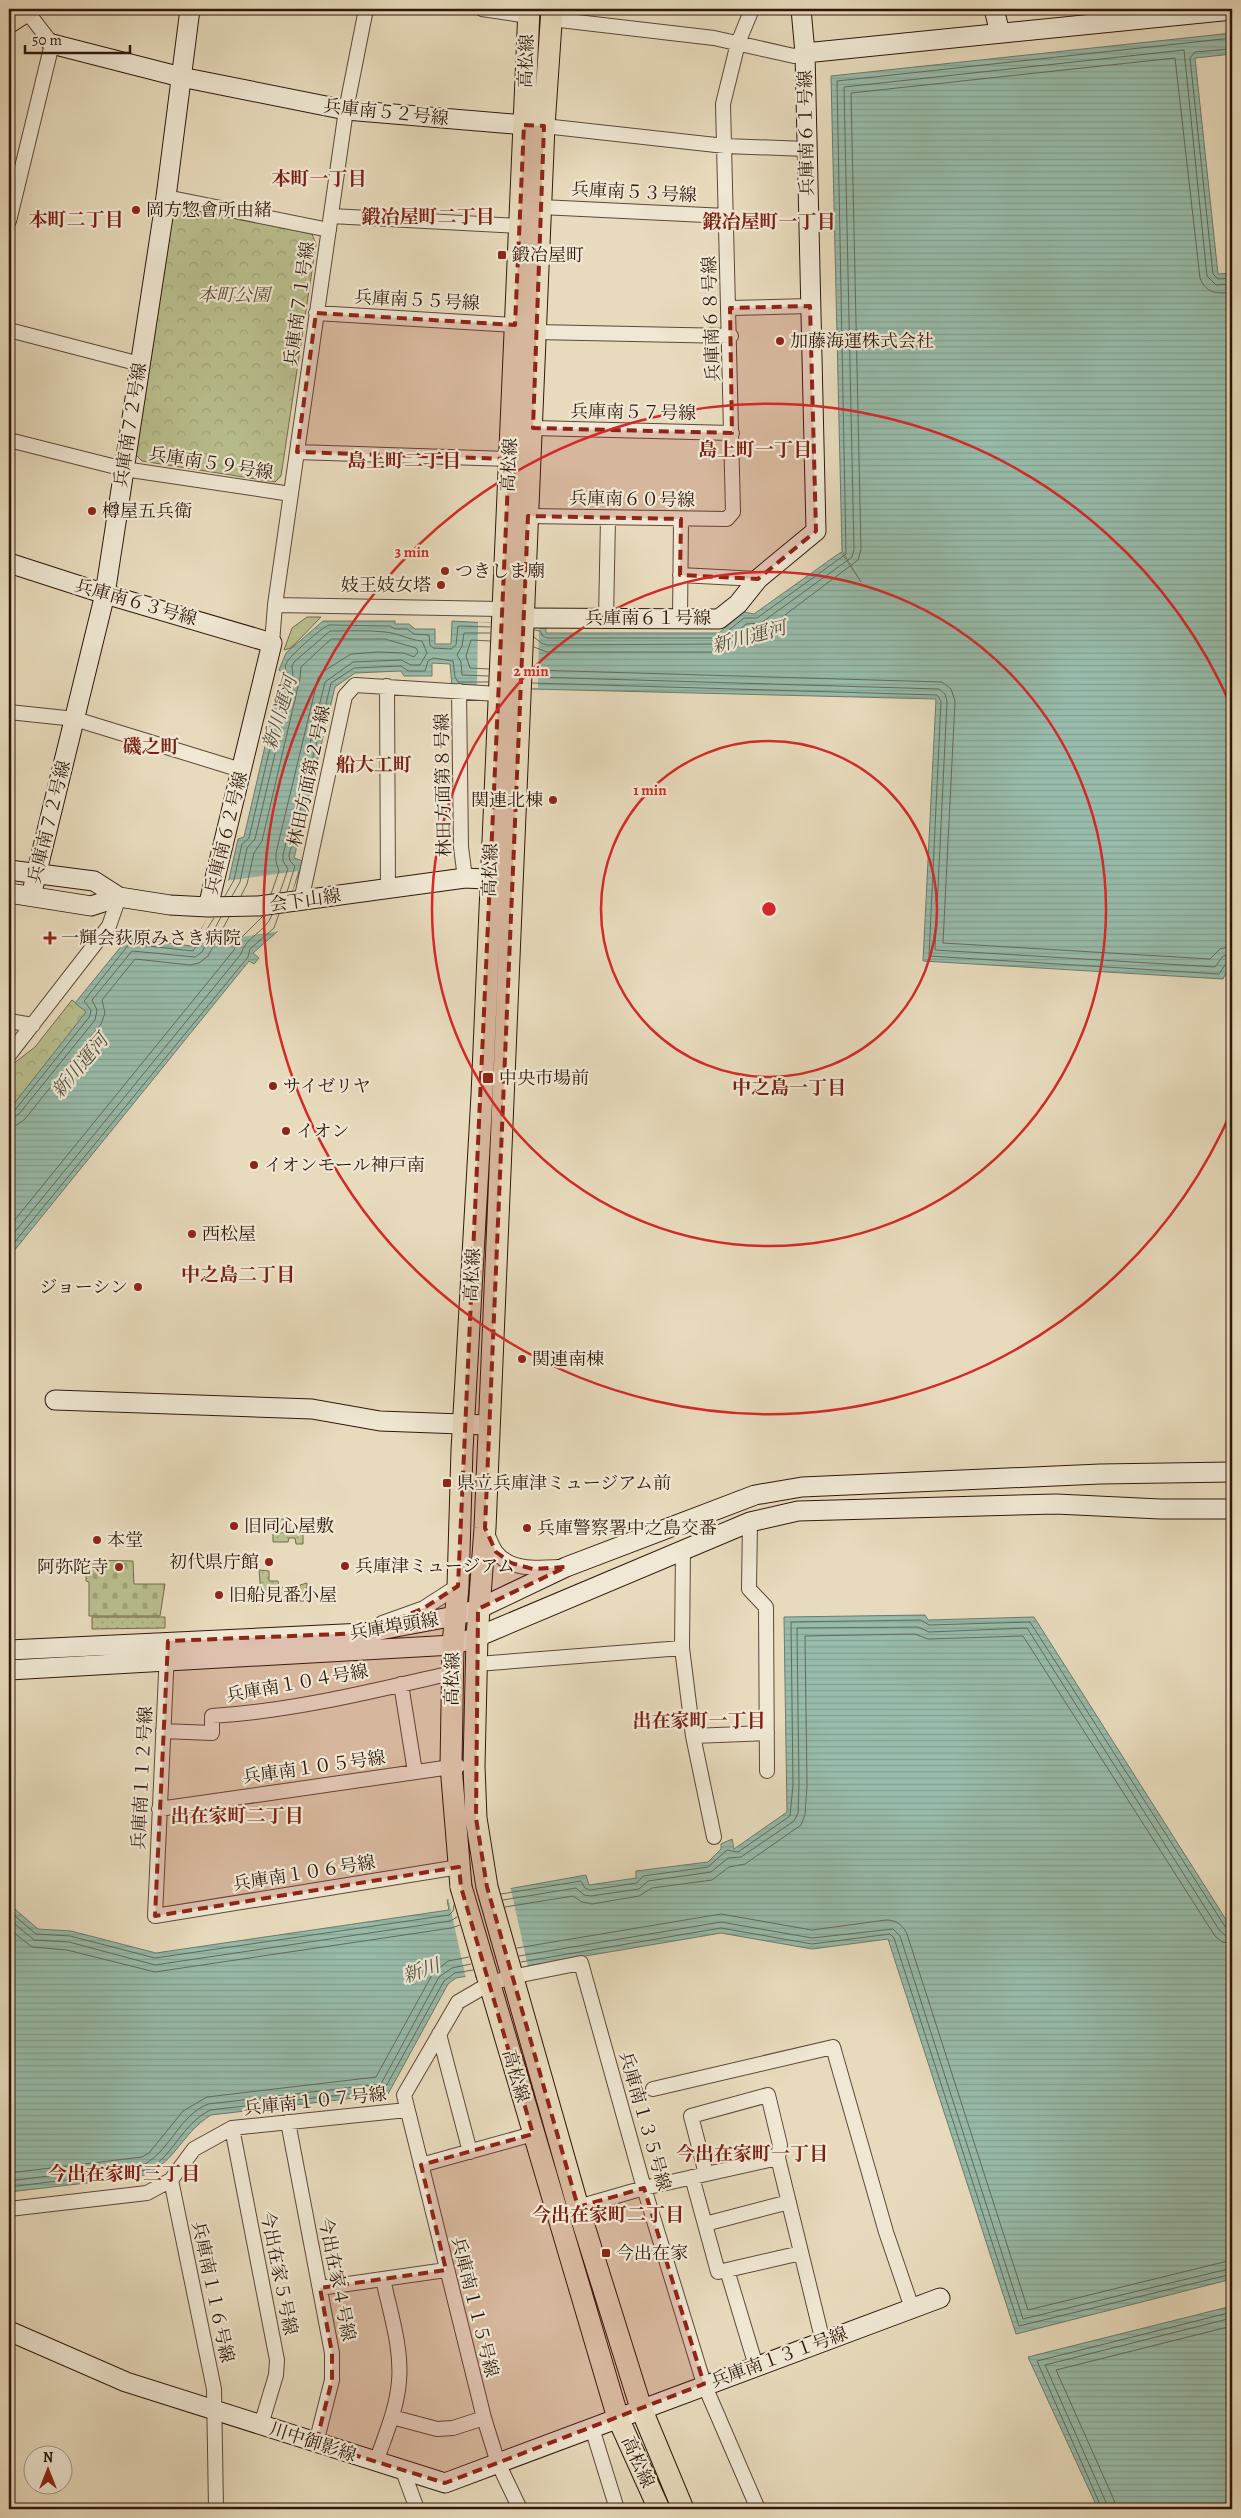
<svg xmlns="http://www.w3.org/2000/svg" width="1241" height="2518" viewBox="0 0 1241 2518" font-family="Alegreya,'Noto Serif JP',serif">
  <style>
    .grass { fill: url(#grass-dots); stroke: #746b4c }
    .forest { fill: url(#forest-crowns); stroke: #746b4c }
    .cemetery { fill: url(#cemetery-stones); stroke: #746b4c }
    .water { fill: url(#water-rules); stroke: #6e7a6b }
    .pier { fill: #e8dbbd }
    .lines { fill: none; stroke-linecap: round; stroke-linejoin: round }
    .shore { stroke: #646a5b; stroke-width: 1 }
    .street-casing { stroke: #5d4838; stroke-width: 16 }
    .secondary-casing { stroke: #2f170b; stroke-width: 21 }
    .primary-casing { stroke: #2f170b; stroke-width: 23 }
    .highway-casing { stroke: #2f170b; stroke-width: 27 }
    .street { stroke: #f0e8d4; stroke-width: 14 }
    .secondary { stroke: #f0e8d4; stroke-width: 19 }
    .primary { stroke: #e8dbbd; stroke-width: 21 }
    .highway { stroke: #e8dbbd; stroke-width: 25 }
    .primary-bridge-casing { stroke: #2f170b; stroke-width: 23; stroke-linecap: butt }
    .primary-bridge { stroke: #e8dbbd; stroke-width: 21 }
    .marked { fill: #8f2418; fill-opacity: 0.2; stroke: #8f2418; stroke-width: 4; stroke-dasharray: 10 6; stroke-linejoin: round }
    .ring { fill: none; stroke: #d62828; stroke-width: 2.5 }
    .poi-dot { fill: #8f2418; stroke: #f0e8d4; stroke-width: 2 }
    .labels { text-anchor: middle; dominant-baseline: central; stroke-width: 4.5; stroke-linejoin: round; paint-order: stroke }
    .street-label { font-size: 18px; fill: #2f170b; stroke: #f0e8d4 }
    .poi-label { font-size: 18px; fill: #2f170b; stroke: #f0e8d4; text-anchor: start }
    .park-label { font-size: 18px; font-style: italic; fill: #594932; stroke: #f0e8d4 }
    .neighbourhood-label { font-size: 19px; font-weight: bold; fill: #7a1f14; stroke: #f0e8d4 }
    .water-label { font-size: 19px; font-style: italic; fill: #545143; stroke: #f0e8d4 }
    .centre { fill: #d62828; stroke: #f0e8d4; stroke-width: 2.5 }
    .ring-label { font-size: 15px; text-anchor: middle; font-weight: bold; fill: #d62828; stroke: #f0e8d4; stroke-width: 4.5; stroke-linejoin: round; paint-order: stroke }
  </style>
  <defs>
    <pattern id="grass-dots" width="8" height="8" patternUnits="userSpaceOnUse" patternTransform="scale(1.25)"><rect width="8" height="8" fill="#babf8e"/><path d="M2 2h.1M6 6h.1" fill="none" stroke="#a0a379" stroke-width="1.8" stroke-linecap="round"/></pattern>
    <pattern id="forest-crowns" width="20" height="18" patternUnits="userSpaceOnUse" patternTransform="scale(1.25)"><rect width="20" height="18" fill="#babf8e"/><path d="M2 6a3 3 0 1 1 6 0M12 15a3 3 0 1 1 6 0" fill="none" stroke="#a0a379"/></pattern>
    <pattern id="cemetery-stones" width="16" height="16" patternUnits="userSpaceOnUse" patternTransform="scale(1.25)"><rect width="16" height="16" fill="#babf8e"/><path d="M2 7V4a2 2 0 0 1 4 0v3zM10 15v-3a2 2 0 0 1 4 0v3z" fill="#a0a379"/></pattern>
    <pattern id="water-rules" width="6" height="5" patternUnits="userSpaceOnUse" patternTransform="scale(1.25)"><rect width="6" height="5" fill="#98bcab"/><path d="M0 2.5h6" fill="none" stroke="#83a192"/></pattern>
  </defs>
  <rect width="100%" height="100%" fill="#e8dbbd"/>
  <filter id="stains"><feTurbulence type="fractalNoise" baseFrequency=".004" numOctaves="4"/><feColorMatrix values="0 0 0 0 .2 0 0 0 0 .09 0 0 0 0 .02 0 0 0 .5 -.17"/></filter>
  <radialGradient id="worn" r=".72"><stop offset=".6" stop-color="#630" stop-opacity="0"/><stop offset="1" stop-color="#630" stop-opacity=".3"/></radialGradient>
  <path class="grass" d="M271,1519H289V1530L303,1531V1544H296L295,1538H289L288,1542H273V1530H254L255,1522H271Z
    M259,1570L269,1571V1581H278L279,1587L300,1588V1585L307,1583L306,1601H273V1595L261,1594Z
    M92,1617H165V1628L92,1629Z"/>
  <path class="forest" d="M181,205L312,234L316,244L281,476L275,482L142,461L136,455L171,213Z
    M307,617H321L291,648L284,650L292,628Z
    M72,1000L87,1012L9,1110V1067L35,1047Z"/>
  <path class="cemetery" d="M86,1560L133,1561L134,1584H165L160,1616H89V1582L86,1581Z"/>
  <path class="water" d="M1232,33V54L1195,58L1218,274L1232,273V961L1223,979L923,961L936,699L452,687L450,664L432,663V676H404L401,671L355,673L335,687L294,858L303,861L278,931L253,953L259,958L254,964L249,961L9,1257V1110L86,1012L75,1003L128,938L192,946L229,879L238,839L244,837L282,673L279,670L286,653L323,621H395V624H409L415,629H435V644H451L452,621L546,626V633H719L744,612L754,614L841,552L861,582L842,551L831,76Z
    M925,1615L928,1620L1034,1617L1232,1929V2279L1016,2334L888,1939L812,1949L721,1933L456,1978L448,1984L388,2094L211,2115C180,2134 174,2167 138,2177L9,2192V1904L38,1929L71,1931L156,1953L449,1910L447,1900L586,1875L589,1885L636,1878V1871L708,1862L721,1849V1844L732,1839L734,1849L787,1812L784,1617Z
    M1232,2306V2509H1098L1028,2357Z"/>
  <path class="pier" d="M478,622L539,626L538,688H477Z
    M298,871L281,931L194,944L225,881Z
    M510,1885L528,1967L466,1979L448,1897Z"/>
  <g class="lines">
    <path class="shore" d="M1232,49L1195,52L1190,58L1213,274L1218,279L1232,278
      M535,630L540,631L543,636L547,638H719L744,618H757L846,554L837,81L1232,38
      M534,637L541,643L547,645L719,644L726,642L746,624L761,623L852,557L854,550L844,87L1184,50L1207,276L1216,285L1232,284
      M534,647L547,652H719L729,649L748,633L765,630L858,560L861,550L851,93L1175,58L1200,278C1206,294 1218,294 1232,292
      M489,669L470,668L466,656L471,640L490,641
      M533,670L942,682L951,689L955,701L943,943L1210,959L1220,949L1232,946
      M488,676L462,675L461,662L457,655L462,646L464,633H490
      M533,677L939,689L945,694L947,701L935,950L1215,967L1223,956L1232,954
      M532,683L937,695L941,701L929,956L1219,974L1227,962L1232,960
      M287,892L295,866L290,861L289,856L331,683L354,668L401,666L408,671H425L428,661L433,658L453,661L455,677L458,682H488
      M225,896L234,880L242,844L249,838L287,675C287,671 284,668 286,664C288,657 322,627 329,625L390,626L395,629H407L414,634L429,635L430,645L433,648L451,649L456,645L458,626L490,627
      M232,896L240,882L247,848L255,839L293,677L292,666L294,662L330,631C348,631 367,630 385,632C398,633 409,640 422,641L427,653L420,665H411L401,660L353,662L325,682L283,855V861L288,869L280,892
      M241,896L247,884L254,853L262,841L300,678L301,667L331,639H385L416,648L418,652L414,657L404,653L378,652L351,654L324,671L318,678L276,853V862L279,871L271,894
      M9,1112L15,1110L90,1016L91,1010L84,1001L129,944L193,951L214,918
      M9,1119L19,1114L95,1020L97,1010L92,1000L132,951L195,957L202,952L221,917
      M9,1126L17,1125L25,1119L101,1024L105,1013L102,1000L135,959L190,965L199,963L208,956L229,917
      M9,1227L234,950L239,940L263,916
      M9,1239L241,954C245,937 266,932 272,915
      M9,1249L248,957L250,949L274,928L279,914
      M501,1894L581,1881L585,1888L590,1890L637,1883L643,1876L708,1867L727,1850L738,1852L790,1816L793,1785L791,1622L921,1620L929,1625L1030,1622L1226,1928L1232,1930
      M503,1900L576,1888L584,1895L591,1896L639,1889L648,1881L711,1872L728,1858L741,1857L794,1821L798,1813L799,1785L797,1628L918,1627L929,1632L1027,1628L1220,1931L1225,1935L1232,1937
      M505,1907L573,1896L582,1902L592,1904L639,1896L652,1888L712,1880L729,1867L745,1864L801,1825L805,1815L807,1785L805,1636L915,1634L928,1639L1023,1636L1215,1936L1222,1942L1232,1944
      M9,1911L36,1934L70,1936L155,1958L449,1915L453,1911L454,1905
      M9,1919L34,1940L69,1942L155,1965L450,1921L457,1917
      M9,1929L32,1947L67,1950L155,1972L451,1928L460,1925
      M517,1948L721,1914L812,1930L886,1920C896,1920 903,1925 907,1934L1028,2310L1232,2260
      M519,1956L721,1922L812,1938L893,1929L900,1936L1023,2319L1232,2268
      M521,1962L721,1928L812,1944L890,1934L894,1938L1019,2326L1232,2274
      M9,2173L142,2157L149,2153L183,2111L207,2097L376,2077L433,1973L448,1961L469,1957
      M9,2181L145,2164C171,2149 179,2116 208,2104L381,2084L439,1977L452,1968L471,1964
      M9,2187L148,2170C174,2155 182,2124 210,2110L384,2090L444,1981L455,1973L473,1970
      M1102,2509L1037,2361L1232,2312
      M1109,2509L1045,2365L1232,2318
      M1116,2509L1114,2500L1056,2370L1232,2326"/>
    <g class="street-casing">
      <path id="street" d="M482,9L528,16
        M551,19L714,38L794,56L805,53
        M544,126L725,146L807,149
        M166,197L329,230
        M541,207L726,216
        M331,216L520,226
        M9,221L52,44L25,9
        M730,308L810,306
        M316,313L515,325
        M9,330L140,364
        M535,332L731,336
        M533,428L732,433
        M9,440L124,469L291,494
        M297,452L509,459
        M528,516L727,519L733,512L723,104L738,43L752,9
        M680,575L758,579
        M275,605L346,110L366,9
        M606,619L608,518
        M680,619L681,519
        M272,643L275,605L501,609
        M387,686L388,889
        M459,691L461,847L465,878
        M9,712L75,719L241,770
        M301,901L345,696L355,685L498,694
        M9,1021L33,1025
        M9,1055L109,926L119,897
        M750,1522L749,1589L766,1607L767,1771
        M486,1531C489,1537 492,1547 496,1552C511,1571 538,1568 559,1567
        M683,1548L682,1648L693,1736L714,1837
        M382,1623L424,1608L458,1586
        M167,1652L155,1916L459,1867
        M477,1664L682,1648
        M401,1684L415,1772
        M163,1731L212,1733V1716C294,1711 373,1691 452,1673
        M693,1736L767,1733
        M159,1809L458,1766
        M439,2034L470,2152
        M653,2089L833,2047L886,2232L912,2308
        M288,2122L332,2353V2380L316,2443
        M232,2128L277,2360L276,2375L261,2425
        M421,2165L533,2134
        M706,2174L691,2116L768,2095L780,2145L778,2158
        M692,2177L718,2272L727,2270L756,2366
        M171,2180L214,2389L216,2509
        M578,2207L644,2188L778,2158L823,2342
        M9,2209L147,2193L171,2180L194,2149L232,2128L407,2110
        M705,2224L789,2202
        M727,2270L801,2253
        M320,2288L446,2270
        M392,2417L437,2429L453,2428L484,2418
        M592,2428L617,2509
        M376,2462C385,2436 397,2409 399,2381C402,2348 390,2312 383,2279
        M403,2471L417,2509
        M520,2509L498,2463L484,2418L404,2095L458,2002L489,1984L511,1977L581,1963L644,2188L704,2384L758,2509"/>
    </g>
    <g class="secondary-casing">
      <path id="secondary" d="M994,9L1000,33
        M52,44L181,77L346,110L538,126
        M805,53L1232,10
        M9,563L105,594L272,643L208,907
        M524,618L719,619L738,604L758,579L816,531L805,53L801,9
        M9,870L94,881L119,897L170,905L208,907L259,906L465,878L505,880
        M9,893L91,906L119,897
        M31,896L105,594L166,197L190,9
        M55,1400L312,1409L380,1421L488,1425
        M9,1650L364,1633L455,1616L478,1609L566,1567L755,1495L802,1487L1100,1474L1232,1472
        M9,1670L453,1645L477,1637L750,1522L798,1511L1056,1504L1160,1509H1232
        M9,2331L126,2382L445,2483L940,2298"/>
    </g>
    <g class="primary-casing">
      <path id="primary" d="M552,9L544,126L485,1528L477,1637L474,1766L476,1818L487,1887L578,2207L641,2408L683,2509
        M461,1887L451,1766L453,1645L458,1586L462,1450L482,1095L529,9
        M487,1975L618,2418L659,2509"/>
    </g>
    <g class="highway-casing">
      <path id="highway" d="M9,20L26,9"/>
    </g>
    <use href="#street" class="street"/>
    <use href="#secondary" class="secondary"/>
    <use href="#primary" class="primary"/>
    <use href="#highway" class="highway"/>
    <g class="primary-bridge-casing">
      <path id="primary-bridge" d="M461,1887L487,1975"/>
    </g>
    <use href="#primary-bridge" class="primary-bridge"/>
  </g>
  <path class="marked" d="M524,125L544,126L533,428L732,433L730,308L810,306L816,531L758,579L680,575L681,519L528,516L485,1528L496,1552L511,1563L533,1569L566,1567L478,1609L476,1818L487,1887L578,2207L644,2188L704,2384L445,2483L316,2443L332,2380V2353L320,2288L446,2270L421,2165L533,2134L461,1887L459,1867L155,1916L168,1641L364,1633L424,1608L458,1586L509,459L297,452L316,313L515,325Z"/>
  <g class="ring">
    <circle cx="769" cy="909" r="168"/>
    <circle cx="769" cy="909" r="337"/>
    <path d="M1232 1110A505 505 0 1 1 1232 708"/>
  </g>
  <g class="poi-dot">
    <circle cx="136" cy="210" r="5"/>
    <rect x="497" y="250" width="10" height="10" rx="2.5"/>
    <circle cx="780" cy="341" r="5"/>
    <circle cx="92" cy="511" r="5"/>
    <circle cx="445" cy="571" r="5"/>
    <circle cx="441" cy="585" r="5"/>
    <circle cx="553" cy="800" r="5"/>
    <path d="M47.5 930.5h5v5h5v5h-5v5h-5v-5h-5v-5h5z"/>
    <rect x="482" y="1072" width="12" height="12" rx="2.5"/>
    <circle cx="273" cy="1086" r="5"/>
    <circle cx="286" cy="1131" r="5"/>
    <circle cx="254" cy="1165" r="5"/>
    <circle cx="192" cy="1234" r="5"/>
    <circle cx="138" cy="1287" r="5"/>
    <circle cx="522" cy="1359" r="5"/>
    <rect x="442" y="1478" width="10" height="10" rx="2.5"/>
    <circle cx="234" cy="1526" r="5"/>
    <circle cx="527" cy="1528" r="5"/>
    <circle cx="97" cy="1540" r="5"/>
    <circle cx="269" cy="1562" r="5"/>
    <circle cx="345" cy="1566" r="5"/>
    <circle cx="119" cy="1567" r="5"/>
    <circle cx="219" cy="1595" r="5"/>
    <rect x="601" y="2248" width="10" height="10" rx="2.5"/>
  </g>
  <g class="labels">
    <g class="street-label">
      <text transform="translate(526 61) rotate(-88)">高松線</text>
      <text transform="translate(386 112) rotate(6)">兵庫南５２号線</text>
      <text transform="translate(806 133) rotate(-91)">兵庫南６１号線</text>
      <text transform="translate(634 192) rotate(3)">兵庫南５３号線</text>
      <text transform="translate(417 300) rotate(3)">兵庫南５５号線</text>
      <text transform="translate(299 304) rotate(-82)">兵庫南７１号線</text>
      <text transform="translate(711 319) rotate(-92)">兵庫南６８号線</text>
      <text transform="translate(633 412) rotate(1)">兵庫南５７号線</text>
      <text transform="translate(130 425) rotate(-81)">兵庫南７２号線</text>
      <text transform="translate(211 463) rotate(9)">兵庫南５９号線</text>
      <text transform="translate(509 465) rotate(-87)">高松線</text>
      <text transform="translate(632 499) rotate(1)">兵庫南６０号線</text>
      <text transform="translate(136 602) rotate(16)">兵庫南６３号線</text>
      <text x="648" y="618">兵庫南６１号線</text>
      <text transform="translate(309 776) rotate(-78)">林田方面第２号線</text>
      <text transform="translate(443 785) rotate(-91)">林田方面第８号線</text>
      <text transform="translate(49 822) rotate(-76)">兵庫南７２号線</text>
      <text transform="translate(226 833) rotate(-76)">兵庫南６２号線</text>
      <text transform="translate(490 870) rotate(-88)">高松線</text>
      <text transform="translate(305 900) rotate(-8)">会下山線</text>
      <text transform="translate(472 1275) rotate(-87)">高松線</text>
      <text transform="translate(394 1626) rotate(-9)">兵庫埠頭線</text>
      <text transform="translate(452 1679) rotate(-89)">高松線</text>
      <text transform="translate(297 1683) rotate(-10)">兵庫南１０４号線</text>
      <text transform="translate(314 1767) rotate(-8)">兵庫南１０５号線</text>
      <text transform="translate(142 1778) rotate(-87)">兵庫南１１２号線</text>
      <text transform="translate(304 1873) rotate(-9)">兵庫南１０６号線</text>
      <text transform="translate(516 2076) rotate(74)">高松線</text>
      <text transform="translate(315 2101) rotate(-6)">兵庫南１０７号線</text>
      <text transform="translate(645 2121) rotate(74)">兵庫南１３５号線</text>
      <text transform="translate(279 2273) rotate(79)">今出在家５号線</text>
      <text transform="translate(337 2279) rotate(79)">今出在家４号線</text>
      <text transform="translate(213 2292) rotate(78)">兵庫南１１６号線</text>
      <text transform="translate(475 2307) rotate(76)">兵庫南１１５号線</text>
      <text transform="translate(779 2357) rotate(-20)">兵庫南１３１号線</text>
      <text transform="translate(313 2442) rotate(18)">川中御影線</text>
      <text transform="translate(638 2462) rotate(66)">高松線</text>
    </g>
    <g class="poi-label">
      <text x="146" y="210">岡方惣會所由緒</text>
      <text x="512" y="255">鍛冶屋町</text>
      <text x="790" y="341">加藤海運株式会社</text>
      <text x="102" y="511">樽屋五兵衛</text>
      <text x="455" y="571">つきしま廟</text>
      <text x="431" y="585" text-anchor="end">妓王妓女塔</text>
      <text x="543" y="800" text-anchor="end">関連北棟</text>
      <text x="61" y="938">一輝会荻原みさき病院</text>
      <text x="499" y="1078">中央市場前</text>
      <text x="283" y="1086">サイゼリヤ</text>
      <text x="296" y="1131">イオン</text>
      <text x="264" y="1165">イオンモール神戸南</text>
      <text x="202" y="1234">西松屋</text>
      <text x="128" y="1287" text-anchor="end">ジョーシン</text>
      <text x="532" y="1359">関連南棟</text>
      <text x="457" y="1483">県立兵庫津ミュージアム前</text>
      <text x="244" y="1526">旧同心屋敷</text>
      <text x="537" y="1528">兵庫警察署中之島交番</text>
      <text x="107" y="1540">本堂</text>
      <text x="259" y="1562" text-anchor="end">初代県庁館</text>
      <text x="355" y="1566">兵庫津ミュージアム</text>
      <text x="109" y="1567" text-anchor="end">阿弥陀寺</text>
      <text x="229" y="1595">旧船見番小屋</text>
      <text x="616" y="2253">今出在家</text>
    </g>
    <g class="park-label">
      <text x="234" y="295">本町公園</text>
    </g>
    <g class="neighbourhood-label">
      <text x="319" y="179">本町一丁目</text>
      <text x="428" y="217">鍛冶屋町二丁目</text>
      <text x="76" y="220">本町二丁目</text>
      <text x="769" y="222">鍛冶屋町一丁目</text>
      <text x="755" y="450">島上町一丁目</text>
      <text x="404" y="461">島上町二丁目</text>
      <text x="151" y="747">磯之町</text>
      <text x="374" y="765">船大工町</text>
      <text x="789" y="1088">中之島一丁目</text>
      <text x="238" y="1275">中之島二丁目</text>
      <text x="699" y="1721">出在家町一丁目</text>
      <text x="237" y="1816">出在家町二丁目</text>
      <text x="752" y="2154">今出在家町一丁目</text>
      <text x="124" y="2174">今出在家町三丁目</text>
      <text x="608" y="2215">今出在家町二丁目</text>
    </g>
    <g class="water-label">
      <text transform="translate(749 637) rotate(-15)">新川運河</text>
      <text transform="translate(280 713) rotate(-73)">新川運河</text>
      <text transform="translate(80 1066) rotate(-50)">新川運河</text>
      <text transform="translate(421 1971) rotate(-19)">新川</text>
    </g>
  </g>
  <circle cx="769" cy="909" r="8" class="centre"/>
  <g class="ring-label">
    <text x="412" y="557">3 min</text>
    <text x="531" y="676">2 min</text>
    <text x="650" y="795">1 min</text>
  </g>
  <rect width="1241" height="2518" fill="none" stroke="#e8dbbd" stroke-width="30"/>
  <rect x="10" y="10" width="1221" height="2498" fill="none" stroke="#2f170b" stroke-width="2.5"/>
  <rect x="15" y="15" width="1211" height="2488" fill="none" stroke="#2f170b"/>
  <g transform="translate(48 2470)"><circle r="24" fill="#f0e8d4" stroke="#a39484"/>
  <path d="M0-4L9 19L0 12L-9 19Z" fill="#8f2418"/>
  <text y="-8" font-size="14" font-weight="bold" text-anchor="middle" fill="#2f170b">N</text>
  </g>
  <path d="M25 45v8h105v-8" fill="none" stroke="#2f170b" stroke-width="2.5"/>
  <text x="32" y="45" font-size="15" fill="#2f170b" stroke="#f0e8d4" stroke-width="4" paint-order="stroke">50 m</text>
  <rect width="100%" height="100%" filter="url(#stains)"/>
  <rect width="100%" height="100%" fill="url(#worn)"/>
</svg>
